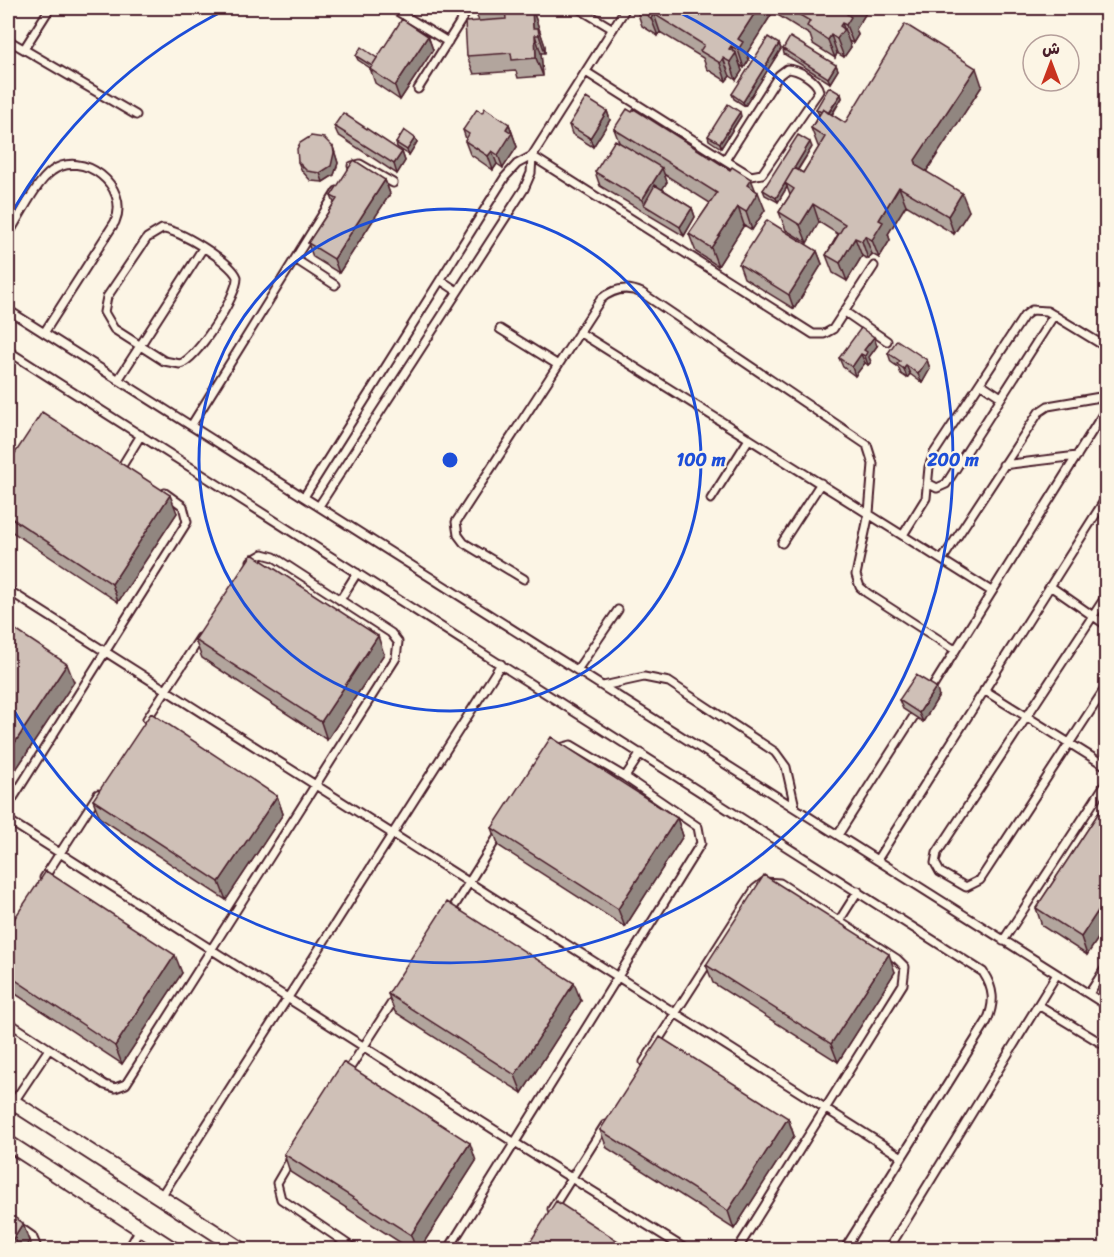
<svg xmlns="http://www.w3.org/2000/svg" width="1114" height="1257" viewBox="0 0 1114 1257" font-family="Sriracha,'Playpen Sans Arabic',sans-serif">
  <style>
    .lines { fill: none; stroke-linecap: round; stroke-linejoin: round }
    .lane-casing { stroke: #4a1f2b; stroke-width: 11 }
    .street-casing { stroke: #4a1f2b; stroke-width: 18 }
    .lane { stroke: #fcf5e5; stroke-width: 7 }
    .street { stroke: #fcf5e5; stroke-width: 14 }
    .wall { fill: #b2a59d; stroke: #4a1f2b; stroke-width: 1.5 }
    .shaded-wall { fill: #918680; stroke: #4a1f2b; stroke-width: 1.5 }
    .building { fill: #cfc0b7; stroke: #4a1f2b; stroke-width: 1.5 }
    .ring { fill: none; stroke: #1d4ed8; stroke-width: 3 }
    .centre { fill: #1d4ed8; stroke: #fcf5e5; stroke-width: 3 }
    .ring-label { font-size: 18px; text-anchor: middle; font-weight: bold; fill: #1d4ed8; stroke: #fcf5e5; stroke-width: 4.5; stroke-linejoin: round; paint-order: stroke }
  </style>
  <rect width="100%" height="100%" fill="#fcf5e5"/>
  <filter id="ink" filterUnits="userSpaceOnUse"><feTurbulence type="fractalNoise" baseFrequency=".0167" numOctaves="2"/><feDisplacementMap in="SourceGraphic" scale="12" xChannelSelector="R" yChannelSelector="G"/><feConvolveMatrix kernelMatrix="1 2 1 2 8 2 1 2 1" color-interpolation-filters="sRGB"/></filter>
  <g filter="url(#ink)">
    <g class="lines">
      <g class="lane-casing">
        <path id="lane" d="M392,8L448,42
          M578,8L613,29
          M8,40L136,115
          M24,49L50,8
          M787,69C798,69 817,80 819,91L762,174L751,176L725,160L779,75Z
          M586,72L725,160
          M418,89L469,8
          M532,156L813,334H824L833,329L874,266
          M352,166L360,164L393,183
          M162,229C179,229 231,262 237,277C238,295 197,359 180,364L164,361L114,329L104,312L107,297L147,238Z
          M8,235C19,218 36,182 52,171C82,149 131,186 115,222L44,333
          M295,259L335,285
          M442,281L457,291
          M8,310L1106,1005
          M845,312L887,341
          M500,329L558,365
          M579,332L991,591
          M8,351L983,972C994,989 995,1002 987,1021L844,1250
          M118,380L203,248
          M980,383L1001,397
          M191,426L337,191
          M1003,465L1077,456
          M122,466L141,435
          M929,484L937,488L946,484L1054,315
          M304,497L505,177L517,164L532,156L626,8
          M711,499L749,439
          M319,506L524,189L531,173L532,156
          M903,535L926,498L929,467L934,453L1024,316L1032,310L1047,311L1106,347
          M782,543L821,483
          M942,560L1039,412L1048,406L1106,396
          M524,579L464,543L458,535L456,522L601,299C614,288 627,286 642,293L867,445L873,464L869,513L856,575L860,587L867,593L955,650
          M1050,586L1106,625
          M8,590L902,1157
          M1106,596L937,853L935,863L940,872L966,887L980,880L1106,687
          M340,600L357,573
          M577,670L618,610
          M603,686L644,677L669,682L775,752L786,767L795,807
          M984,690L1106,766
          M930,691L1106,409
          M147,719L200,638
          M625,777L641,753
          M8,806L187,522L183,506L165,493
          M8,820L515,1143L687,1250
          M838,835L914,716
          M877,860L1106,498
          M44,878L98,794
          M450,913L500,833
          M839,921L858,891
          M1003,941L1106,783
          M1089,994L1106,967
          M1040,1006L1106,1046
          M8,1022L105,1085L115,1088L126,1084L396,658L398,642L391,633L274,557L263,554L251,561
          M644,1062L755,889L764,882L780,883L897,959L905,967L903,984L737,1250
          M346,1074L395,998
          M13,1103L49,1049
          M291,1159L277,1183L281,1199L356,1250
          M160,1198L501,664
          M552,1209L605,1125
          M8,1219L32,1236L38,1250
          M128,1250L140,1229
          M337,1250L343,1241
          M448,1250L701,843L698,827L625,777L571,745L556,749
          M888,1250L1057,974"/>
      </g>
      <g class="street-casing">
        <path id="street" d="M8,1099L242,1250
          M8,1143L174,1250"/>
      </g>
      <use href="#lane" class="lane"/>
      <use href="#street" class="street"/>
    </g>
    <path class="wall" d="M532,8L545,46V53H541L543,76L518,78L516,71L474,74L467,56L479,21L475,12Z
      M636,8H869L856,29L858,35L853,43L848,41L851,47L844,57L837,53L835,58L813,44L810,35L773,12L747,53L749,60L744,68L740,65L742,71L736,80L730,76L726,81L707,69L703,58L660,32L658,36L642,26Z
      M428,36L433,50L400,100L375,83L370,68L358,60L356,56L377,58Z
      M779,44L781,49L745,106L734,99L732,94Z
      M783,49L836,65L838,70L830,83L784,54Z
      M982,86L926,171L969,211L954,234L906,205L888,234L890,240L879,258L872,254L868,259L862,256L847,281L833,273L826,255L838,234L819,222L807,243L786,230L779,212L790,195L787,187L778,202L765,195L763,190L812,147L798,170L803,173L819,147L818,146L811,128L819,114L818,113L816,109L841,94L842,98L832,115L845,123Z
      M607,111L610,120L593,147L572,134L569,125Z
      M482,113L509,124L517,147L503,168L497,164L493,170L470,154L465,141L466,139L463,130Z
      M741,116L721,148L709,140L708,136Z
      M334,126L402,152L405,161L397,174L338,135Z
      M614,129L755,190L765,210L752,230L744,225L718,266L696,252L689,234L710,203L664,174L667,182L662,189L692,208L695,217L684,236L600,186L595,172L619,142Z
      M415,138L417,142L409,155L397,147L396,143Z
      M333,147L338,163L334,175L323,182L311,181L302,171L298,162Z
      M385,180L390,194L339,273L313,257L308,243L334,203L331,196Z
      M817,251L822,264L794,309L744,278L739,264Z
      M877,346L869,357L871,362L868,365L865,363L855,376L843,367L839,358Z
      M888,353L927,360L930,369L922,383L910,374L907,378L901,374L898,367L891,362Z
      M8,464L177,513L118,602L8,529Z
      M8,625L74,682L15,771L8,767Z
      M195,640L384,654L327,740L202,658Z
      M939,696L923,722L903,709L899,700Z
      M277,796L283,814L226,900L100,818L93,800Z
      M1107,800V925L1087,955L1042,926L1036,908Z
      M677,818L683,836L625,927L499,846L492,828Z
      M8,928L182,973L122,1064L8,989Z
      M706,965L895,972L838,1062L713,983Z
      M388,994L581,1001L522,1093L395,1012Z
      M788,1118L794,1136L734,1229L607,1148L600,1130Z
      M284,1154L476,1161L419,1250H412L290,1172Z"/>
    <path class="shaded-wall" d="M532,8L545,46V53L539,35L533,28Z
      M758,8H771L773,12L747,53L749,60L744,68L738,50V39Z
      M851,8H869L856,29L858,35L853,43L846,25L847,14Z
      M654,14L660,32L658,36L651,18Z
      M842,23L851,47L844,57L837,39L840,26Z
      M535,35L541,53L543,76L536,58Z
      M831,35L837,53L835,58L828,40Z
      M428,36L433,50L400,100L395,86Z
      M779,44L781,49L745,106L743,102Z
      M731,46L735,55L736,53L742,71L736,80L730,62L729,49Z
      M723,58L730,76L726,81L720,63Z
      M836,65L838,70L830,83L828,78Z
      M976,68L982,86L922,178L915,160Z
      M841,94L842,98L828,120L827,116Z
      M607,111L610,120L593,147L590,138Z
      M740,112L741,116L721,148L720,143Z
      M509,124L517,147L503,168L498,155L506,129Z
      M415,138L417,142L409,155L407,150Z
      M810,142L812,147L788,185L785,183L787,187L778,202L776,198Z
      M333,147L338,163L334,175L323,182L320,173Z
      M492,151L497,164L493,170L488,156Z
      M402,152L405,161L397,174L394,164Z
      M662,168L667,182L650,209L644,205L642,200Z
      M751,179L757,194L758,192L765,210L752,230L746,212L747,185Z
      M385,180L390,194L339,273L334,259Z
      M899,187L906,205L888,234L890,240L879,258L872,240L879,220Z
      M962,193L969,211L954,234L948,216Z
      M813,204L819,222L807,243L800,225Z
      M738,207L744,225L718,266L711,248Z
      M692,208L695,217L684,236L680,227Z
      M865,236L872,254L868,259L862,241Z
      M855,238L862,256L847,281L840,263Z
      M817,251L822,264L794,309L789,295Z
      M874,337L877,346L869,357L871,362L868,365L865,356L864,350Z
      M861,354L865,363L855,376L852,367Z
      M927,360L930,369L922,383L918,374Z
      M906,365L910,374L907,378L904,369Z
      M170,495L177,513L118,602L112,584Z
      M378,636L384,654L327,740L321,722Z
      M67,664L74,682L15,771L8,753Z
      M936,687L939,696L923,722L919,713Z
      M277,796L283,814L226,900L219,882Z
      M677,818L683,836L625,927L618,909Z
      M1107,897V925L1087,955L1081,937Z
      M889,954L895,972L838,1062L831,1044Z
      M175,955L182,973L122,1064L115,1046Z
      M574,983L581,1001L522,1093L515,1075Z
      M788,1118L794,1136L734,1229L728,1211Z
      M470,1143L476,1161L419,1250H416L411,1235Z
      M23,1223L29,1241L24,1250H8V1247Z"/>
    <path class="building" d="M475,8H532L533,28H538L539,35H535L536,58L512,60L511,53L467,56L465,22L506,19L505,10L475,12Z
      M636,8H758L738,39L743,42L738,50L731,46L729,49L736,53L730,62L723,58L720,63L700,51L704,45L654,14L651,18Z
      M788,8H851L847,14L851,17L846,25L842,23L840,26L844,29L837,39L831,35L828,40L807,26L810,21Z
      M402,19L428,36L395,86L370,69Z
      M905,24L976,68L915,160L917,166L962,193L948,216L899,187L879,220L883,222L872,240L865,236L862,241L855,238L840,263L826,255L845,224L813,204L800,225L779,212L794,189L785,183L794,168L803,173L825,137L811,128L823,109L845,123Z
      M768,37L779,44L743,102L732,94Z
      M790,37L836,65L828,78L783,49Z
      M361,47L377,58L372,66L356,56Z
      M829,87L841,94L828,113L823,109L821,112L816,109Z
      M586,98L607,111L590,138L569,125Z
      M728,104L740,112L720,143L708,136Z
      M485,108L509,124L506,129L512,133L498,155L492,151L488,156L465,141L469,134L463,130L477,109L482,113Z
      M627,109L632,112L634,109L730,170L732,167L751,179L747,185L758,192L746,212L738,207L711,248L689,234L717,193L614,129Z
      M343,113L402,152L394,164L334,126Z
      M404,130L415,138L407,150L396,143Z
      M798,135L810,142L776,198L763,190Z
      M311,136L324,138L333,147L334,153L331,166L320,173L307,171L298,162L297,149L300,143Z
      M615,140L662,168L642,200L595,172Z
      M354,160L385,180L334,259L308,243L337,199L331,196Z
      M655,185L692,208L680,227L644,205Z
      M767,220L817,251L789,295L739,264Z
      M861,328L874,337L864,350L867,352L865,356L861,354L852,367L839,358Z
      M897,340L927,360L918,374L906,365L904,369L897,364L900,361L888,353Z
      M42,412L170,495L112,584L8,516V464Z
      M252,554L378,636L321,722L195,640Z
      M8,625L67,664L8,753Z
      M916,675L936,687L919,713L899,700Z
      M151,713L277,796L219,882L93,800Z
      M551,737L677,818L618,909L492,828Z
      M1107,800V897L1081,937L1036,908Z
      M46,871L175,955L115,1046L8,975V928Z
      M764,875L889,954L831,1044L706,965Z
      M447,902L574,983L515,1075L388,994Z
      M660,1037L788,1118L728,1211L600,1130Z
      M343,1062L470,1143L411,1235L284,1154Z
      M556,1201L632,1250H525Z
      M8,1213L23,1223L8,1247Z"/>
  </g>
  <g class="ring">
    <circle cx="450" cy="460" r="251"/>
    <path d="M8 220A503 503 0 0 1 229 8M671 8A503 503 0 1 1 8 700"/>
  </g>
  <circle cx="450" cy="460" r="9" class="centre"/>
  <g class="ring-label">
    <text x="701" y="466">100 m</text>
    <text x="953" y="466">200 m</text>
  </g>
  <rect width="1114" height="1257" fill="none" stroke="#fcf5e5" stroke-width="30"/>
  <rect x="15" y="15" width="1084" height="1227" fill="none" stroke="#4a1f2b" stroke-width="2" filter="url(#ink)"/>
  <g transform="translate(1051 63)"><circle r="28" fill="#fcf5e5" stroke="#b59f9b" stroke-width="1.5"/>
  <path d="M0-4.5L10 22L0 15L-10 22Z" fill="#c8321e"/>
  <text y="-9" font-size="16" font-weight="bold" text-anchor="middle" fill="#4a1f2b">ش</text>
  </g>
</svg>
